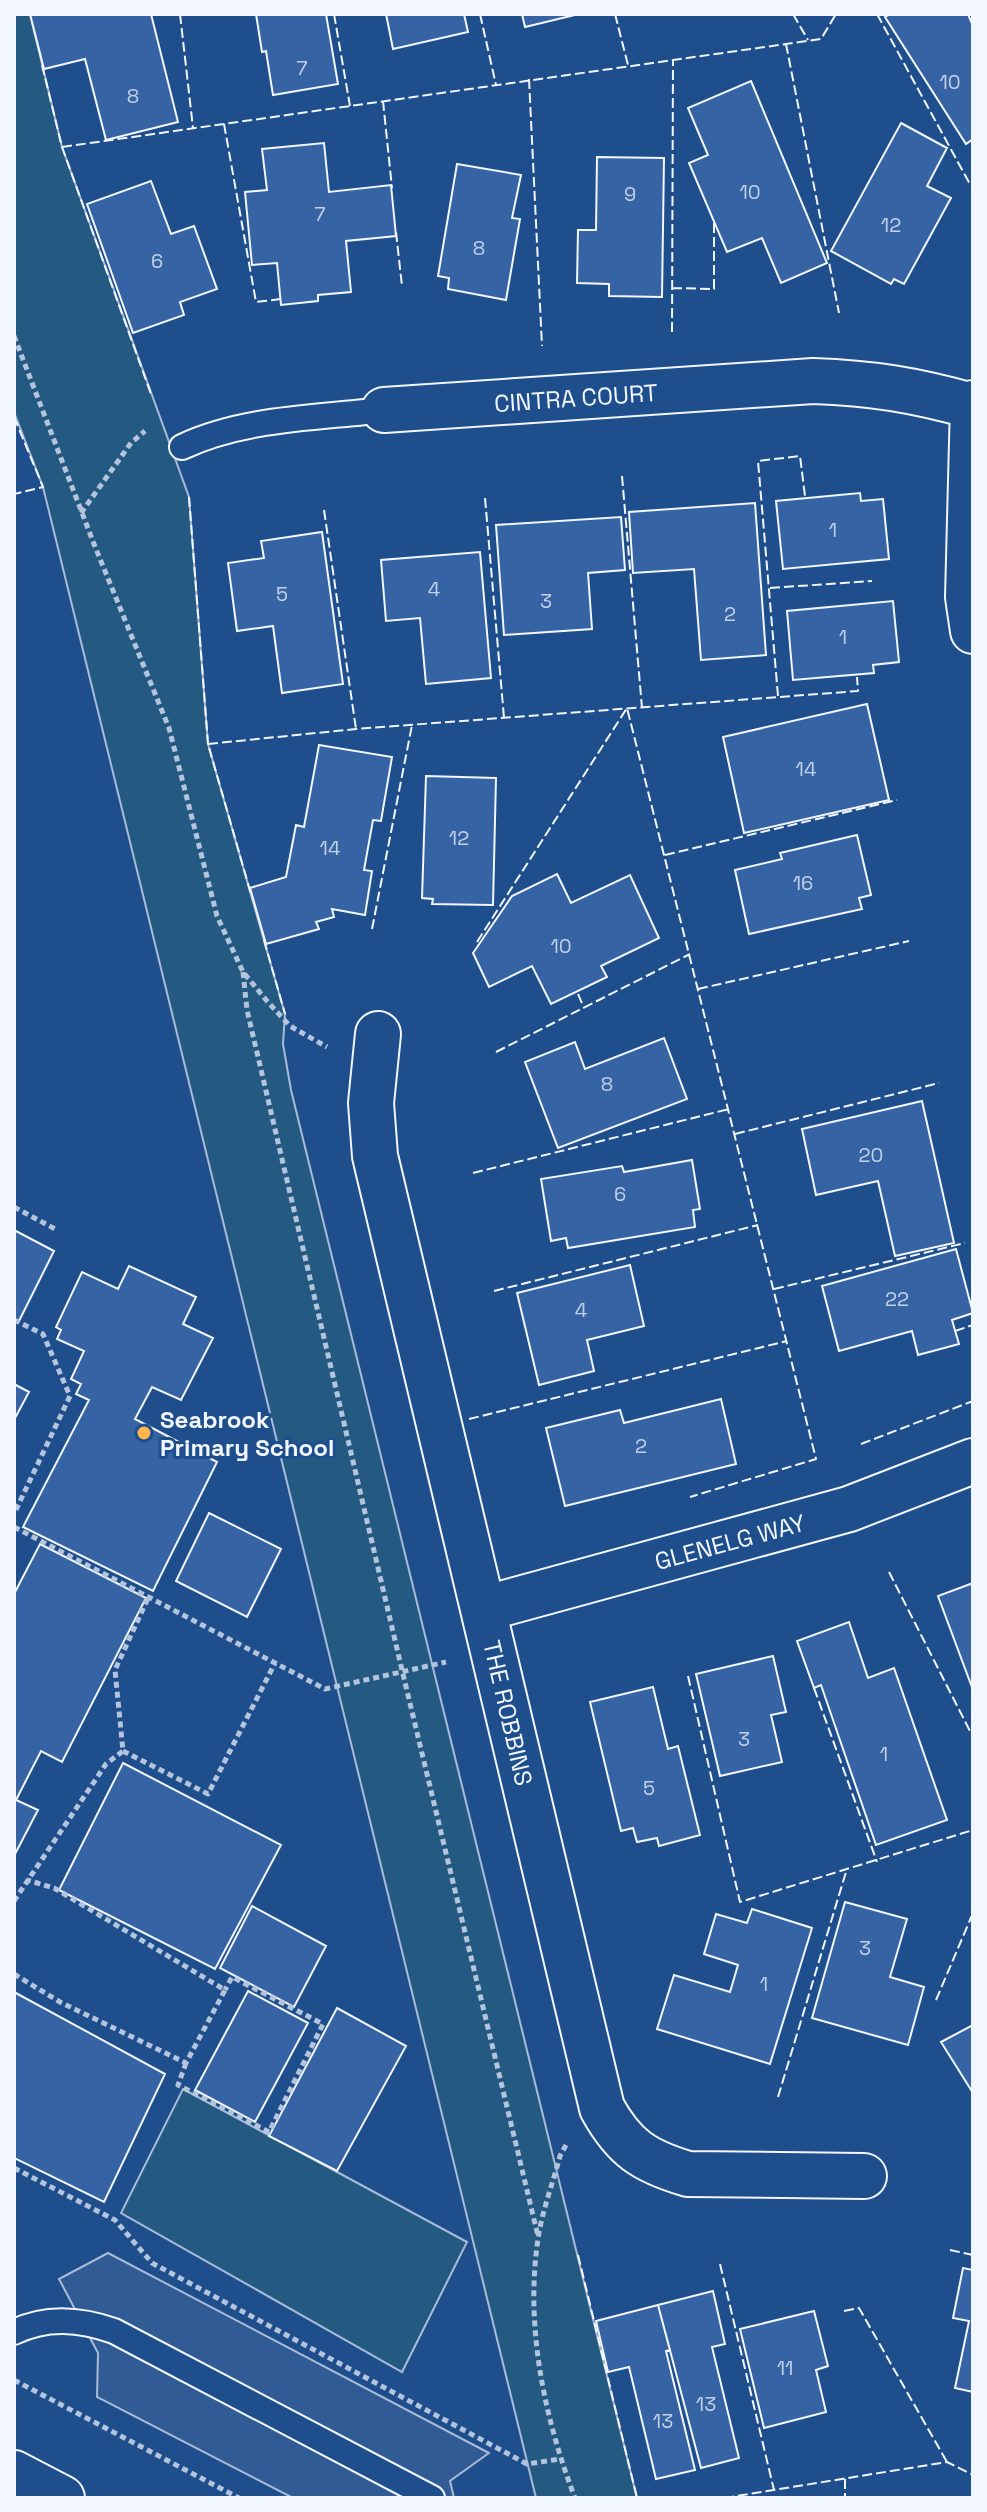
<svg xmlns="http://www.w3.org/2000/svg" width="987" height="2512" viewBox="0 0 987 2512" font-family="'Space Grotesk',sans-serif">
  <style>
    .green { fill: #245a82; stroke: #a8bbd7; stroke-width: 2 }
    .parking { fill: #305b95; stroke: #a8bbd7; stroke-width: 2 }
    .building { fill: #3563a3; stroke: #f2f6ff; stroke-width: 2 }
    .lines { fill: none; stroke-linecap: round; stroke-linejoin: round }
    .service-casing { stroke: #f2f6ff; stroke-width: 28 }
    .minor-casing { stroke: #f2f6ff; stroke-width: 48 }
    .secondary-casing { stroke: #f2f6ff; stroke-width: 48 }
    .path { stroke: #b3c4dc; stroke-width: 5; stroke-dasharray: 6 4; stroke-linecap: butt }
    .service { stroke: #1f4e8c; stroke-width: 24 }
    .minor { stroke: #1f4e8c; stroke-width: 44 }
    .secondary { stroke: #1f4e8c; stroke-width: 44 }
    .fence { stroke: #f2f6ff; stroke-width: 2; stroke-dasharray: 10 4; stroke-linecap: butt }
    .poi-dot { fill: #ffb74d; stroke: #1f4e8c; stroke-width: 3 }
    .labels { text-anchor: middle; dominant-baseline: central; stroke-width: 6; stroke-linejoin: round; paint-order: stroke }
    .number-label { font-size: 20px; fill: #c3d1e8 }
    .street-label { font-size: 24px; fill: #f2f6ff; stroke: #1f4e8c }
    .poi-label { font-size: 24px; font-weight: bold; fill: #f2f6ff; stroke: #1f4e8c; text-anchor: start }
  </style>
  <rect width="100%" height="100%" fill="#1f4e8c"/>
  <path class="green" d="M14,14H30L62,147L189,497L208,744L285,1014L283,1044L291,1090L637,2498H536L43,487L14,412Z
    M183,2089L467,2242L402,2372L121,2213Z"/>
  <path class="parking" d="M108,2253L489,2453L450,2481L454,2498H293L97,2397L98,2353L59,2279Z"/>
  <path class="building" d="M30,14H151L178,122L106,140L85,59L44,69Z
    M256,14H326L338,84L273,95L266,51L262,52Z
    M386,14H464L468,32L393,49Z
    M522,14H579L525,27Z
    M890,14H968L973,26V139L966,144L885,17Z
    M751,81L827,263L781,283L762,238L727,252L689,163L708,155L688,108Z
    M901,123L947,148L927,186L951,198L904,284L894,279L891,284L831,251Z
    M324,143L329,192L391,185L396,236L346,241L351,292L318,295V301L281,305L277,263L252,265L245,192L267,190L262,149Z
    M597,157L664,158L662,297L609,296V284L577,283L578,230H596Z
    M457,164L521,175L512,218L520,219L506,300L448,289L449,278L438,276Z
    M151,181L171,234L194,226L217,289L180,302L184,315L133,333L87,204Z
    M860,493L861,501L883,499L889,559L783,569L776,501Z
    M755,503L766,655L701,660L694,569L633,573L629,512Z
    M621,517L625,570L588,573L592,629L504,635L496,525Z
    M322,532L343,684L282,693L273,626L237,631L228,563L264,558L261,541Z
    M480,552L491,678L426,684L420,618L386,621L381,560Z
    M893,601L899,662L873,665L874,673L793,680L787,611Z
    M867,704L889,800L744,833L723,737Z
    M319,745L392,757L381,821L373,820L364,870L372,871L365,915L332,909L334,917L316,922L319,929L266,944L250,888L286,877L296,825L304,827Z
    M426,776L496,778L493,905L432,904L433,899L422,898Z
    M857,835L871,895L859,898L862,909L749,934L735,870L782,859L780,853Z
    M557,874L571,903L630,875L659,938L601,966L607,977L551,1004L532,966L489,987L473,953L512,896Z
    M664,1038L687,1099L558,1148L525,1062L575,1042L585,1069Z
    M922,1101L954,1243L895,1256L878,1181L816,1195L802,1129Z
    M692,1160L700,1209L693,1210L695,1227L568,1248L566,1238L551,1241L541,1179L622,1166L624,1172Z
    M14,1230L54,1251L19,1321L14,1319Z
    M956,1249L973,1313L952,1320L959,1344L918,1355L912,1331L839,1351L822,1286Z
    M630,1265L644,1326L587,1340L594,1371L539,1385L517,1293Z
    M129,1266L196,1297L183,1324L213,1338L181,1400L152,1387L135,1419L217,1462L153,1591L23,1527L89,1400L76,1394L81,1384L71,1379L84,1351L57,1339L61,1330L56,1327L82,1272L118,1289Z
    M14,1384L29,1392L14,1420Z
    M721,1399L736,1464L565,1506L546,1428L620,1410L624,1423Z
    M209,1513L281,1549L247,1617L176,1581Z
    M40,1544L146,1598L62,1762L41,1751L16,1800L38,1810L14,1856V1594Z
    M973,1583V1690L938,1596Z
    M849,1622L868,1678L894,1668L947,1820L876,1845L821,1685L814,1688L797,1641Z
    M773,1656L786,1712L771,1715L782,1762L720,1776L696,1674Z
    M653,1687L668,1749L678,1746L700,1835L659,1846L657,1838L637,1842L633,1828L621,1831L590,1702Z
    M123,1763L281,1845L215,1969L59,1890Z
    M845,1902L907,1919L890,1977L924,1987L908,2045L812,2018Z
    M252,1906L326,1946L294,2007L220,1968Z
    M752,1909L812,1928L770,2064L657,2029L674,1975L730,1992L738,1965L704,1954L716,1914L747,1923Z
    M248,1991L308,2023L255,2122L195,2090Z
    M14,1992L165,2074L104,2202L14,2158Z
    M337,2008L406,2046L337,2171L269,2136Z
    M973,2025V2093L941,2042Z
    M963,2268L973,2270V2392L955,2388L969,2321L953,2318Z
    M713,2291L725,2344L712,2347L739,2458L701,2468L658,2305Z
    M658,2305L670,2350L666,2351L695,2470L656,2479L629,2367L608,2372L596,2321Z
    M814,2311L828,2366L816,2370L826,2412L764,2428L740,2329Z"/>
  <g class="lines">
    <g class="service-casing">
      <path id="service" d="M182,447C243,418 317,418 384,410
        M14,2332C47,2316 80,2319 114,2331L432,2498"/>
    </g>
    <g class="minor-casing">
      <path id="minor" d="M973,403L968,597L973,631
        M384,410L813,381C872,383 915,390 972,406
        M378,1034L371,1103L375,1156L602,2108C624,2148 644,2161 688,2174L864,2176
        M483,1609L849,1509L973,1461"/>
    </g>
    <g class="secondary-casing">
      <path id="secondary" d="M14,2473L62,2498"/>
    </g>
    <path class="path" d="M14,336L94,544L169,728L217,916L243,972L267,1001L290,1026L327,1047
      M81,513L131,443L145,431
      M243,972L247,1010L402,1670L538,2236
      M14,1207L57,1230
      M14,1320L43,1334L70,1396L14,1514
      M14,1527L325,1689L446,1662
      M123,1751L208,1794L275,1663
      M14,1901L106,1764L123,1751L115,1670L149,1596
      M14,1974L60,2002L186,2063L225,1990L54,1888L27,1880
      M186,2063L178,2085L269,2132L323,2024L232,1977L225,1990
      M566,2145L560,2156C553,2183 542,2211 538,2239C525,2326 544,2417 575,2498
      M14,2168L115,2220L152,2263L527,2464L560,2459
      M14,2380L239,2498"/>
    <use href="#service" class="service"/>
    <use href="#minor" class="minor"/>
    <use href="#secondary" class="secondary"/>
    <path class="fence" d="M180,14L193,128
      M334,14L350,106
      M480,14L496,85
      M615,14L628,65
      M793,14L808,40
      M877,14L971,186
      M786,44L839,313
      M42,65L62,147L151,394
      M529,79L542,346
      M383,101L392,188
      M224,124L256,302L281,299
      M62,147L821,39L836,14
      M396,232L402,286
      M672,288L714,289V219
      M672,332L673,60
      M14,417L43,487L14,494
      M622,476L642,708
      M189,497L208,744L251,894
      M485,498L504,718
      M324,510L356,729
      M770,588L872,581
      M778,696L758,461L800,456L805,496
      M208,744L356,729L858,691L857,677
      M665,855L897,800
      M372,929L412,725
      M264,940L285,1014
      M477,942L627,708L816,1459L690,1497
      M698,989L909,941
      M578,994L584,1008
      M496,1052L690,954
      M735,1134L939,1083
      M473,1173L729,1109
      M774,1289L965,1243
      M494,1291L758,1225
      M955,1331L973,1325
      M469,1419L787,1341
      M861,1444L973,1401
      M889,1572L973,1737
      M688,1676L740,1902L973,1830
      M814,1688L877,1862
      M936,2000L973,1913
      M778,2097L846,1872
      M972,2155L973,2154
      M950,2250L973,2255
      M578,2255L637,2498
      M720,2264L774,2490
      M844,2311L859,2308L947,2462
      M845,2479V2498
      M724,2498L947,2462L973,2475"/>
  </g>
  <circle class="poi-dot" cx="144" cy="1433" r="8"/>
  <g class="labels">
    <g class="number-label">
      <text x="302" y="68">7</text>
      <text x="950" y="82">10</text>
      <text x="133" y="96">8</text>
      <text x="750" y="192">10</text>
      <text x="630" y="194">9</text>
      <text x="320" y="214">7</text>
      <text x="891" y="225">12</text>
      <text x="479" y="248">8</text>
      <text x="157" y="261">6</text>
      <text x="833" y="530">1</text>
      <text x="434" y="589">4</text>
      <text x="282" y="594">5</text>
      <text x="546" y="601">3</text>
      <text x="730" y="614">2</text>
      <text x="843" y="637">1</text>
      <text x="806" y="769">14</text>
      <text x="459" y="838">12</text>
      <text x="330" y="848">14</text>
      <text x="803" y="883">16</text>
      <text x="561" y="946">10</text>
      <text x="607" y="1084">8</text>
      <text x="871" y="1155">20</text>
      <text x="620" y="1194">6</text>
      <text x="897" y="1299">22</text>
      <text x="581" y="1310">4</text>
      <text x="641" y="1446">2</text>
      <text x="744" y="1739">3</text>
      <text x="884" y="1754">1</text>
      <text x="649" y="1788">5</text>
      <text x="865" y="1948">3</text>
      <text x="764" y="1984">1</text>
      <text x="785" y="2368">11</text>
      <text x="706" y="2404">13</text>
      <text x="663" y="2421">13</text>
    </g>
    <g class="street-label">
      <text transform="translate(576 398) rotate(-4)">CINTRA COURT</text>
      <text transform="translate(730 1542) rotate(-15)">GLENELG WAY</text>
      <text transform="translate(508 1713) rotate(77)">THE ROBBINS</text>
    </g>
    <g class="poi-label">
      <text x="160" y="1419">Seabrook<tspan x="160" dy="28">Primary School</tspan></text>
    </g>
  </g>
  <rect width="987" height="2512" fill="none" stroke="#f2f6ff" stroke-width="32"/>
</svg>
